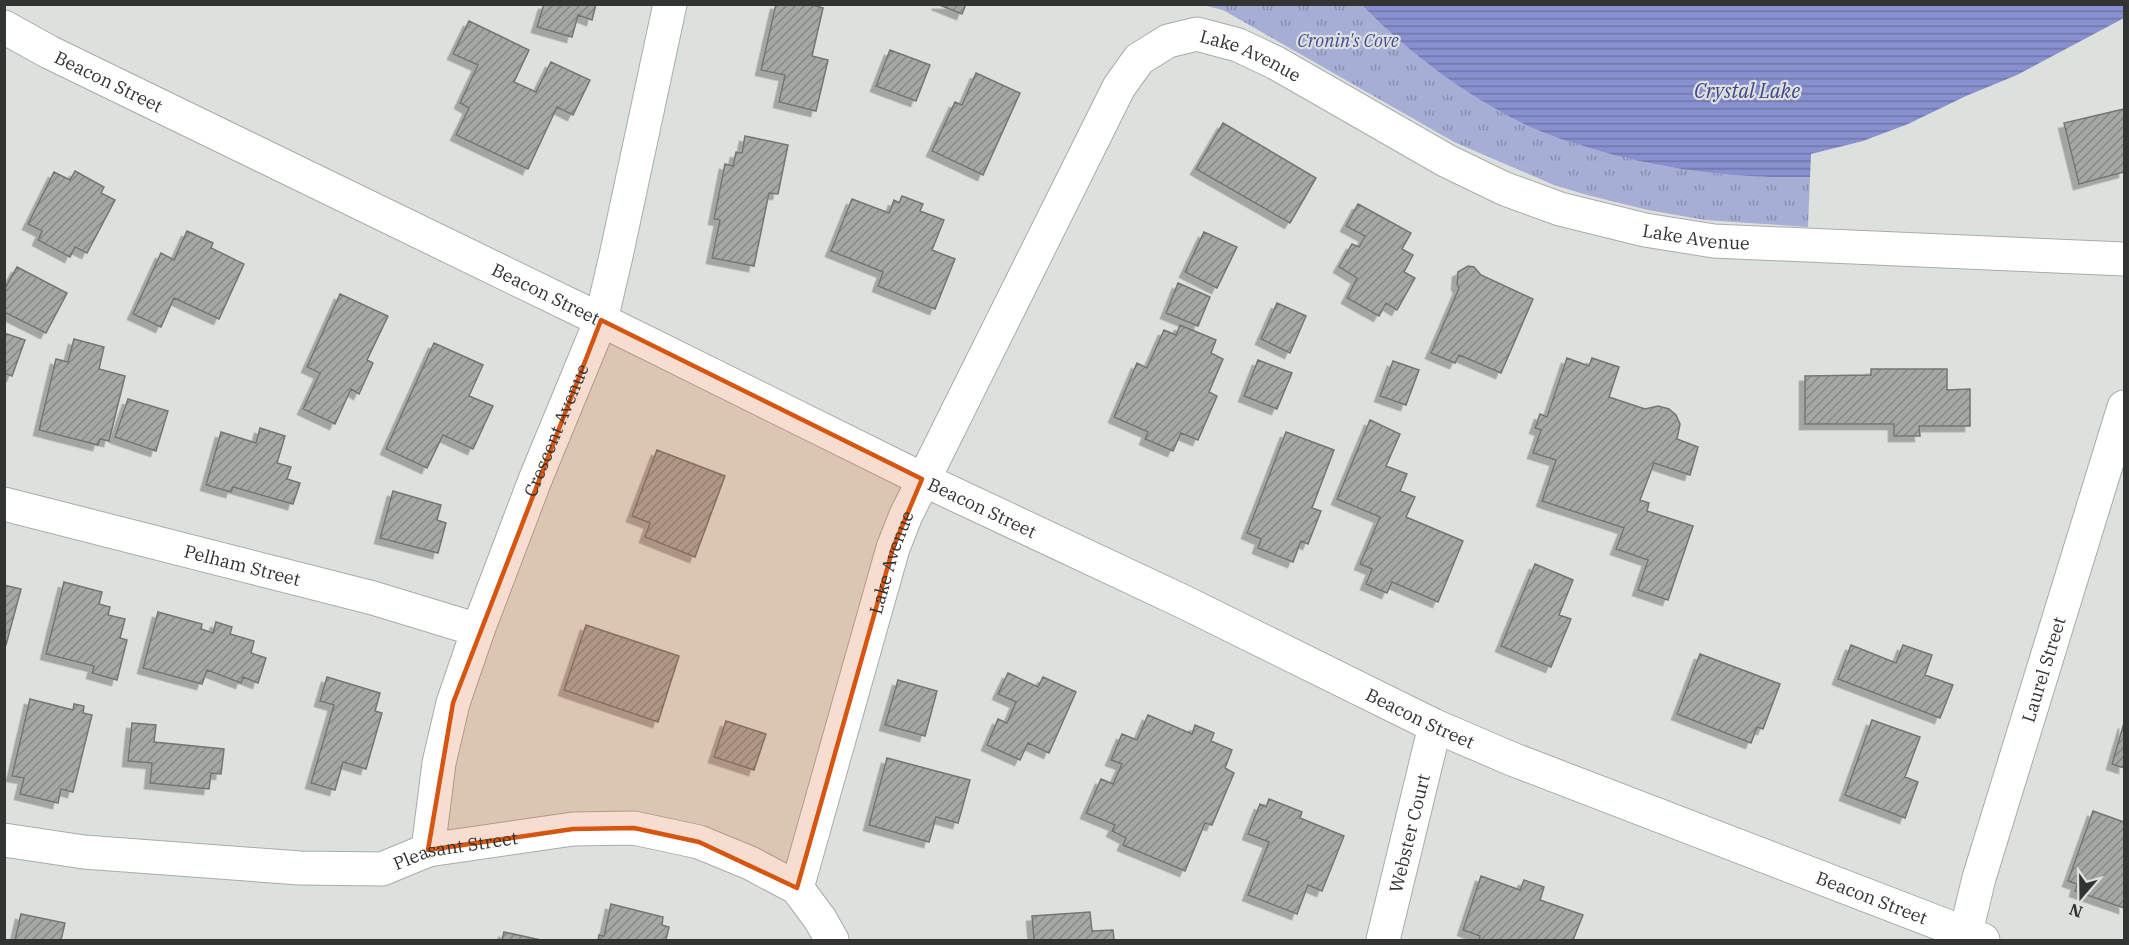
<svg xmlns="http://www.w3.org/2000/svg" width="2129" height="945" viewBox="0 0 2129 945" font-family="'IBM Plex Serif',serif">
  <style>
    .grass { fill: url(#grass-tufts) }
    .water { fill: url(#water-rules) }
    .building { fill: url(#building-hatch); stroke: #737673; stroke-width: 1.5; filter: url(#shadow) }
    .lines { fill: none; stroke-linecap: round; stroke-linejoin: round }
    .minor-casing { stroke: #a8aca9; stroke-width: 35 }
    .major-casing { stroke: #a8aca9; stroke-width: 35 }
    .minor { stroke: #fff; stroke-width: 33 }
    .major { stroke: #fff; stroke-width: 33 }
    .marked { fill: #d65510; fill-opacity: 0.2; stroke: #d65510; stroke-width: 4.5; stroke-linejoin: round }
    .labels { text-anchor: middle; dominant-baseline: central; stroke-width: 4.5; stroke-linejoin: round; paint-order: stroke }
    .park-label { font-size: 18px; font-style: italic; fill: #474c99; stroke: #dde1dd }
    .street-label { font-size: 18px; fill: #323433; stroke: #dde1dd }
    .water-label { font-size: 20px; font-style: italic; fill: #40438f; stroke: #dde1dd }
  </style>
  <defs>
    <pattern id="grass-tufts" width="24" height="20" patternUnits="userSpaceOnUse" patternTransform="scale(1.5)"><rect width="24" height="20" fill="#a7aed6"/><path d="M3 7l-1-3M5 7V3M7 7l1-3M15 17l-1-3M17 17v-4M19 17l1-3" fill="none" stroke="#898eae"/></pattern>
    <pattern id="water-rules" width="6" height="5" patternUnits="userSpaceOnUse" patternTransform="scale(1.5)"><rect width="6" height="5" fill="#8890cf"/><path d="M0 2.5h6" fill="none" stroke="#7076a9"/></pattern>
    <pattern id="building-hatch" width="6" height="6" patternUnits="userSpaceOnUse" patternTransform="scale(1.5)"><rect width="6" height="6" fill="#a4a8a5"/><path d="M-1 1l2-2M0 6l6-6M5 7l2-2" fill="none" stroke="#868a87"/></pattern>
    <filter id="shadow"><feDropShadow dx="-5.5" dy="5.5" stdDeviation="0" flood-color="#0004"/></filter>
  </defs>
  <rect width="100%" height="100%" fill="#dde1dd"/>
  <path class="grass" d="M1203,5H1362C1410,53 1469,98 1530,127C1550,136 1570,142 1591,148C1662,170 1735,179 1810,177L1808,227L1705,220L1648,210L1587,195L1554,185L1454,142L1223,10Z"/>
  <path class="water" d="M2124,4V18L2017,75L1966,96L1908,124L1863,141L1811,154L1810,177C1736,179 1661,170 1590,148C1570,142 1550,136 1530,127C1469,98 1410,54 1362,5Z"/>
  <path class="building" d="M544,4H596L592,20L578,15L572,37L537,27Z
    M776,4H810L823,8L812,56L828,60L816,111L779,102L785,75L761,70Z
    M937,4H966L962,14Z
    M469,21L529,50L514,82L536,92L551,62L590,80L573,115L557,107L528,169L456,135L469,108L460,103L478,65L453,54Z
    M890,50L930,65L916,101L876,86Z
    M976,73L1020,93L983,175L932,151L955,102L962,105Z
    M2124,109V172L2079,184L2064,123Z
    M1223,123L1316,178L1290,223L1196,169Z
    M745,136L788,145L778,194L769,193L754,266L712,258L720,220L714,219L725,164L733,166L736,152L742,153Z
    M75,171L104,187L101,193L115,200L87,253L75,247L70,257L38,240L42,231L28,224L54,172L70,180Z
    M902,196L923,204L920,211L944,220L932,250L955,259L935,309L878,286L883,272L831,251L852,199L889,213L894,200L899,203Z
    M1358,204L1411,233L1402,249L1413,255L1404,272L1415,278L1397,310L1386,303L1379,316L1347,298L1357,278L1339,267L1352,244L1359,247L1365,236L1346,226Z
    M187,231L213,243L211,248L244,264L219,319L174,298L161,327L133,314L161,253L174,260Z
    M1204,232L1237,247L1217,288L1185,272Z
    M1468,266L1474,267L1481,275L1533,299L1501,373L1459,355L1455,363L1431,353L1459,288L1457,284L1458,272Z
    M17,267L67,293L46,333L4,312V290Z
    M1178,283L1210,297L1198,326L1166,313Z
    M340,294L388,316L367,360L373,363L359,394L351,389L335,424L303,409L320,373L307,367Z
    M1277,303L1306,316L1290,353L1261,339Z
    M1180,325L1216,340L1211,353L1223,359L1209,392L1217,396L1198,440L1181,433L1173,451L1145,439L1148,432L1114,417L1137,363L1147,368L1164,330L1176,335Z
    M4,333L25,340L12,376L4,373Z
    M74,339L104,347L99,369L125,376L109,441L100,439L98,445L39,430L56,359L68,362Z
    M434,343L483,365L469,396L493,406L473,449L443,435L427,468L386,449Z
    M1567,358L1589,366L1592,358L1619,367L1609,397L1645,409L1658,406L1669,409L1676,415L1680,424L1677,439L1698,447L1690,475L1654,463L1640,500L1649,503L1647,511L1693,526L1668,600L1638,590L1648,560L1616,549L1624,528L1542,501L1556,460L1533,453L1541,430L1535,428L1540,414L1547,417Z
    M1258,360L1292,373L1277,409L1244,396Z
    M1393,361L1419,370L1406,405L1380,396Z
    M1871,369H1947V390L1970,389V426H1919L1920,436H1894V424H1805V376L1871,375Z
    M128,399L168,411L156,451L115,437Z
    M1370,420L1400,434L1386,466L1407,474L1400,491L1415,497L1406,517L1463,541L1438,602L1392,582L1387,593L1366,584L1372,569L1360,564L1380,517L1337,499Z
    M260,428L285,436L277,463L291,467L287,479L300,483L293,504L233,487L231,492L206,485L221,432L256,443Z
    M1286,432L1334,450L1312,508L1321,511L1308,544L1301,541L1293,562L1258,548L1261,539L1247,533Z
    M657,450L725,476L695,557L645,537L650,523L632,516Z
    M393,491L441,505L437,520L446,523L438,553L380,538Z
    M1535,564L1573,580L1559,615L1571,619L1551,667L1501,646Z
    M64,582L102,592L99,604L110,607L108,615L125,619L120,638L127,640L117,680L92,673L94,666L46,654Z
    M4,585L21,589L6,645H4Z
    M158,612L202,624L201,629L213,633L216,622L232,627L230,634L254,641L251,653L266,658L258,683L243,677L241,683L207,670L202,684L143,668Z
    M586,625L679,656L658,722L564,690Z
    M1851,645L1896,663L1903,645L1932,655L1925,675L1953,685L1940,718L1838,679Z
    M1700,654L1780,684L1763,729L1757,727L1751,743L1677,714Z
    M1008,673L1038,687L1043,677L1076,692L1049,753L1028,743L1020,760L987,745L998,719L1007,723L1016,702L998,694Z
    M327,677L380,693L375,711L382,713L366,769L343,762L335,790L311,783L334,705L320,701Z
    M898,680L937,691L925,736L885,725Z
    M30,699L73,710L74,704L84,706L83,713L92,715L73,792L61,789L58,803L20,794L24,778L12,776Z
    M1148,715L1192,734L1195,725L1214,733L1211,741L1232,750L1225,768L1234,773L1212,825L1205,823L1185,871L1123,845L1126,838L1112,831L1115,825L1086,813L1101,779L1113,784L1122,764L1111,760L1122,734L1137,740Z
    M1872,720L1920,737L1905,777L1918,782L1905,818L1845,795Z
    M726,721L766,734L754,770L714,757Z
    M132,723L156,725L154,742L224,749L221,774L211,773L209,789L150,783L152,763L128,761Z
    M2124,723V768L2112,764Z
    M887,758L970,780L958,823L936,817L929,842L869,825Z
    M1269,799L1302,812L1300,818L1344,836L1322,891L1308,885L1297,914L1248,895L1269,842L1248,834L1260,804L1266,807Z
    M2093,811L2124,822V908L2075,891L2077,884L2068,881Z
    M1481,876L1520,890L1524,880L1544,887L1540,900L1583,915L1573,940H1479L1480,936L1463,930Z
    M611,904L663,917L662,925L669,927L666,940H598L599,935L604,936Z
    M1090,912L1092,931L1113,930L1114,940H1034L1032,916Z
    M21,914L65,923L61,940H15Z
    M504,932L541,940H502Z"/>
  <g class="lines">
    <g class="minor-casing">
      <g id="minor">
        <path id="s1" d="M4,504L373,598L478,630"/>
        <path id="s2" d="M4,840L84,852L300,868L382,869L428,850L573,829L634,828L699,842L750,863L797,888L820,919L832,940"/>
        <path id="s3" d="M428,850L439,763L453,703L478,630L535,480L601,320L616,256L670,4"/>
        <path id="s4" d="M797,888L893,548L906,515L1119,87L1139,59L1168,41L1197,34L1238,45L1276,63L1447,161L1505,189L1560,209L1645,230L1714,241L2124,259"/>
        <path id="s5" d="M1383,940L1435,726"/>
        <path id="s6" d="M1964,940L1979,878L2124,407"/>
      </g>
    </g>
    <g class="major-casing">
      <g id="major">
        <path id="s7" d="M4,27L49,52L601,320L922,479L1184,602L1435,726L1512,759L1983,940"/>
      </g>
    </g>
    <use href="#minor" class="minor"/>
    <use href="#major" class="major"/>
  </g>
  <path class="marked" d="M601,320L922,479L893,548L797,888L699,842L634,828L573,829L428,850L453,703Z"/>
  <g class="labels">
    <g class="park-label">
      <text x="1348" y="40">Cronin's Cove</text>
    </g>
    <g class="street-label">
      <text stroke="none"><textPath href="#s4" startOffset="1023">Lake Avenue</textPath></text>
      <text stroke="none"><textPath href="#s7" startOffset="118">Beacon Street</textPath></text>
      <text stroke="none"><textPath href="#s4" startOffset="1509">Lake Avenue</textPath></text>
      <text stroke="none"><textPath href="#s7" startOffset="604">Beacon Street</textPath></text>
      <text stroke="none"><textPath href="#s3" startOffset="441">Crescent Avenue</textPath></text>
      <text stroke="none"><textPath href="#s7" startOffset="1090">Beacon Street</textPath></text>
      <text stroke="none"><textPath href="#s4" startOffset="339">Lake Avenue</textPath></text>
      <text stroke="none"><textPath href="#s1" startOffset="246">Pelham Street</textPath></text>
      <text stroke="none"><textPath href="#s6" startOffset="282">Laurel Street</textPath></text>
      <text stroke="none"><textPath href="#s7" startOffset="1576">Beacon Street</textPath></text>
      <text stroke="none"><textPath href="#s5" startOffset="110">Webster Court</textPath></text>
      <text stroke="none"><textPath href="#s2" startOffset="456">Pleasant Street</textPath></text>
      <text stroke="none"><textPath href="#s7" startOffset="2062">Beacon Street</textPath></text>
    </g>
    <g class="water-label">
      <text x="1747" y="90">Crystal Lake</text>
    </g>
  </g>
  <rect width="2129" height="945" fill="none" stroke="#323433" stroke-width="12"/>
  <g transform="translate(2081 897) rotate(200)" stroke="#dde1dd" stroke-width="4.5" paint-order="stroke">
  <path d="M0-4.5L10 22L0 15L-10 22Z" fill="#323433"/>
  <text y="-9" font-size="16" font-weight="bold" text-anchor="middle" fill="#323433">N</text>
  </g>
</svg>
